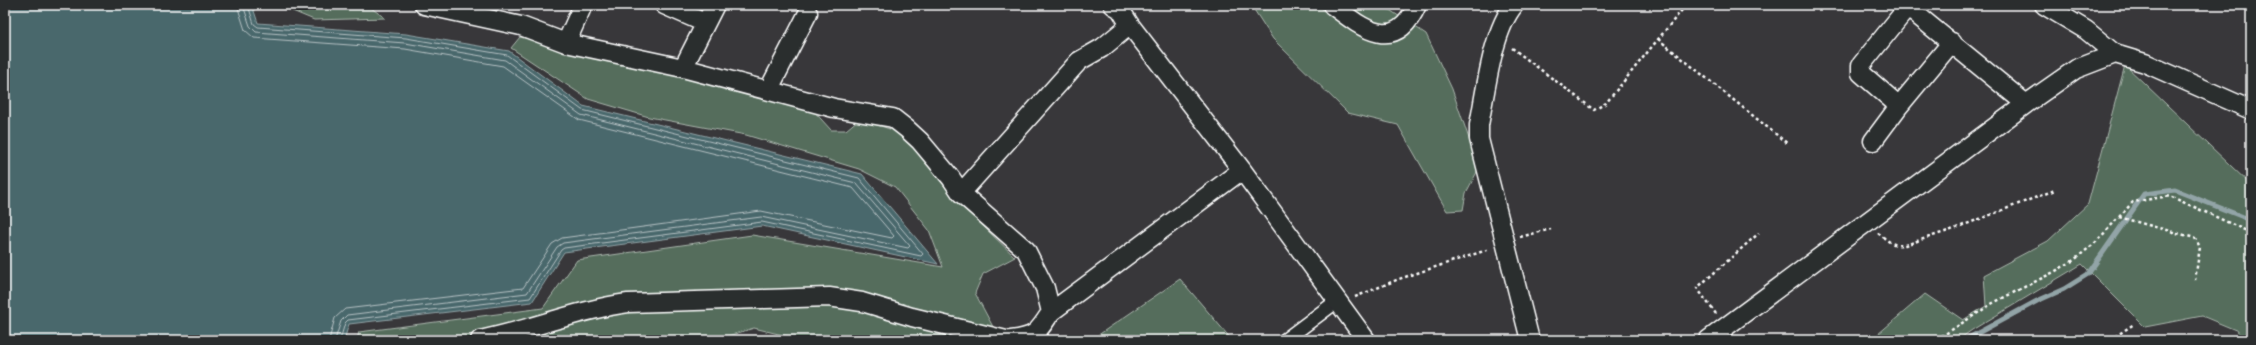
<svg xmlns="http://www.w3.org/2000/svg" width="2256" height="345" viewBox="0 0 2256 345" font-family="'Balsamiq Sans',sans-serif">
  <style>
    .green { fill: #546d5b; stroke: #aab6ad }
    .water { fill: #49676c; stroke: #92a4a7 }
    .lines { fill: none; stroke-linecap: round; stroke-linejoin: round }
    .shore { stroke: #b6c2c4; stroke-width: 1 }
    .stream { stroke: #92a4a7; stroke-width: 5 }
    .pedestrian-casing { stroke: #fff; stroke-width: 16 }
    .minor-casing { stroke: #fff; stroke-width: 21 }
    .path { stroke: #fff; stroke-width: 2.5; stroke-dasharray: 3 3; stroke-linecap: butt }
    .pedestrian { stroke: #2a2d2e; stroke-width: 13 }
    .minor { stroke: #2a2d2e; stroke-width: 18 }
  </style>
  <rect width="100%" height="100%" fill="#38373a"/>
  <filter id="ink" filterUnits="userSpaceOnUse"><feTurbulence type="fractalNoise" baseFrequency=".025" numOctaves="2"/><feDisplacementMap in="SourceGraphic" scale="8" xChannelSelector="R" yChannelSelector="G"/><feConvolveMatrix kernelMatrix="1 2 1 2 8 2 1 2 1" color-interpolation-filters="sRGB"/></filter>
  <g filter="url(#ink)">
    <path class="green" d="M278,5H367L385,18L314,20Z
      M1251,5H1382L1426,34L1452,89L1479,168L1466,193L1463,210L1447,211L1398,125L1348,113L1273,39Z
      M520,37L682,74L811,108L831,130H846L859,119L902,133L954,198L1015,257L983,274L975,293L1000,340H803L754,328L715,340H357L359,332L543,308L577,260L752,235L943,267L929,230L895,187L859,169L746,135L649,117L588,99L511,48Z
      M2125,65L2251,185V340H2236L2238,331L2202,316L2145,327L2082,264L1972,330L1958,340H1871L1925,294L1963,320L1986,306L1984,275L2048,241L2088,204Z
      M1180,279L1232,340H1091Z"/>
    <path class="water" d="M5,5H252L258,23L406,34L509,51L583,106L862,174L938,264L762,226L564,252L532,302L349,324L344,340H5Z"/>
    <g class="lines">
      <path class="shore" d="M237,5L245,30L254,38L405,49L503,66L579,120L853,188L894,236L892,238L761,211L562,238L552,244L523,288L345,309L335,318L329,340
        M243,5L250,26L256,32L405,43L505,60L581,115L856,183L910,246L908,248L761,217L563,243L557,247L527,293L347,315L341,321L335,340
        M248,5L254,24L258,27L406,38L507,55L582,110L859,178L923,254L921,256L762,222L564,248L561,250L530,298L348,320L345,323L340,340"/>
      <path class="stream" d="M1965,340L2037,301L2064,289L2088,274L2144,194L2175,190L2251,220"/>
      <g class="pedestrian-casing">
        <path id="pedestrian" d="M1285,340L1337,301"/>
      </g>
      <g class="minor-casing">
        <path id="minor" d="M424,5L521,26L566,43L683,68L834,108L893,118L907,129L920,141L951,178L961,193L1026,250L1045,288L1051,312C1038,332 1036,337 1011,340
          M664,5L705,23
          M1113,5L1120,9L1130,25L1242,170L1366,340
          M1332,5C1362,28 1395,55 1417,5
          M1514,5C1492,32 1486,90 1479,125V139L1530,340
          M2044,5L2086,30L2115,54L2145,63L2251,110
          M566,43L583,5
          M683,68L715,5
          M769,89L808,13
          M1899,106L1861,73V65L1903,13L1911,10L2026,104
          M1873,141L1899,106L1952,42
          M961,193L1079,61L1102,48L1130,25
          M1051,312L1242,170
          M480,340C530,330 577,310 628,303L829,297L862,302L912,317L1006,340
          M1708,340L2026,104L2076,69L2115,54"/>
      </g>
      <path class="path" d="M1658,39L1788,144
        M1512,48L1594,110L1606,103L1686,5
        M2119,217L2195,238L2200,247L2195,280
        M1878,233C1887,240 1893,247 1905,245L1951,230L2055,190
        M1520,237L1551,229
        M1355,297L1399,279L1490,249
        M1716,314L1697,288L1759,233
        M1936,340L1993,303L2054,272L2074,260L2095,243L2133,202L2170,196L2251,233
        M2110,340L2134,324"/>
      <use href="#pedestrian" class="pedestrian"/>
      <use href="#minor" class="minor"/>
    </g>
  </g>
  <rect width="2256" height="345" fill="none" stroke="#2a2d2e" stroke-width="20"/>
  <rect x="10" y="10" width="2236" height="325" fill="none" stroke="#fff" stroke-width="1.5" filter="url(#ink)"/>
</svg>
